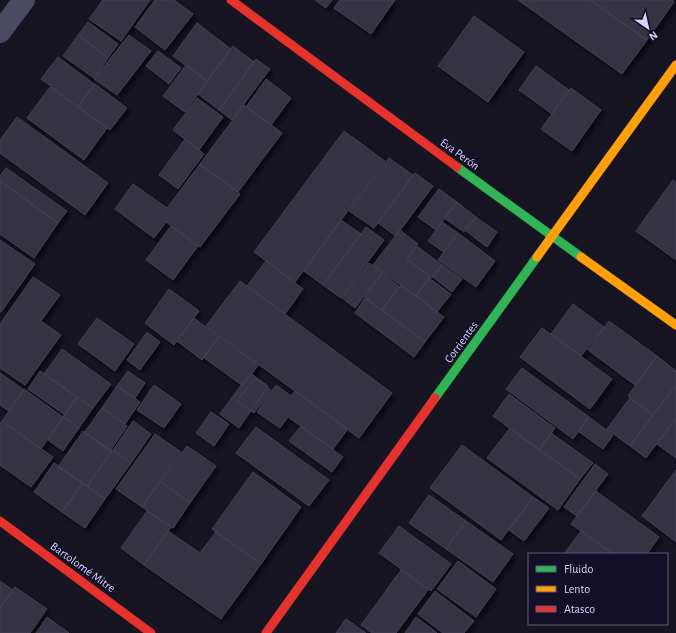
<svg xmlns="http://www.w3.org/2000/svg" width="676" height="633" viewBox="0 0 676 633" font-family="'Alegreya Sans',sans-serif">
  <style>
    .building { fill: #343243; stroke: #433f54; filter: url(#shadow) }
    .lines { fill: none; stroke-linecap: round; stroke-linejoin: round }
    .street { stroke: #4a4962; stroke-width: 22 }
    .fast { stroke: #30b455; stroke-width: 9 }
    .slow { stroke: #ff9f0a; stroke-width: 9 }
    .jam { stroke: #e5322d; stroke-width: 9 }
    .labels { text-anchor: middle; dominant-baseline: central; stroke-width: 3; stroke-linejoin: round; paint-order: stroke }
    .street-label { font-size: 12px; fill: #d9d4ff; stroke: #130f26 }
  </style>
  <defs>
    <filter id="shadow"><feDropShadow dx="3.5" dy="3.5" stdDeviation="2" flood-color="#0009"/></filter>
  </defs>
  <rect width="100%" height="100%" fill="#161421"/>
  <path class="building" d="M103,0H150L121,41L89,19Z
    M155,0H174L193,14L165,50L135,27Z
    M315,0H332L326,8Z
    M340,0H395L371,34L334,8Z
    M518,0H590L647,40L622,74Z
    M590,0H672L674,2L647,40Z
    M474,16L524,52L488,102L438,66Z
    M88,22L118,44L108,58L78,35Z
    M197,23L231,49L207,81L173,56Z
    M78,35L108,58L94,78L63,56Z
    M129,35L151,51L117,95L94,79Z
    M233,46L254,62L219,110L198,94Z
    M158,51L181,68L169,84L146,66Z
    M58,57L94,84L78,107L41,79Z
    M256,59L270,69L232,120L219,110Z
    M186,65L207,81L185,112L163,96Z
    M536,66L569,90L552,114L519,90Z
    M266,79L291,98L271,125L246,107Z
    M95,84L127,108L110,130L78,107Z
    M50,87L107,128L84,160L27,118Z
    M571,88L601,110L572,151L541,129Z
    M197,98L223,117L199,150L173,130Z
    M244,105L282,133L238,192L200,164Z
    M17,117L108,183L85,215L0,153V140Z
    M344,131L385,161L295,282L254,252Z
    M185,139L204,154L178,189L159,175Z
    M389,158L413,175L374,228L349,211Z
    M200,164L240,194L200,247L166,222L154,238L115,209L133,184L167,208Z
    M6,168L67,211L58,223L0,181V176Z
    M415,173L433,186L396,236L378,223Z
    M673,180L676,183V260L636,231Z
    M0,181L58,223L34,258L0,234Z
    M439,189L457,202L436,230L418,217Z
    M457,202L476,217L464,232L444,218Z
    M476,217L497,232L487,247L466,231Z
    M341,220L361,234L323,285L304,271Z
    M442,222L458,233L444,252L428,241Z
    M171,226L198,246L173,280L146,260Z
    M366,227L384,240L341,298L323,285Z
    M400,230L418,244L407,259L430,277L416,296L373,265Z
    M458,233L495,261L476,287L438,260Z
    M0,240L35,264L1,312H0Z
    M417,246L442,265L432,278L407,259Z
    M266,261L303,289L285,314L247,286Z
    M369,263L382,273L355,308L342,298Z
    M442,265L462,279L452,292L433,277Z
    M382,273L399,286L382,310L365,297Z
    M33,277L60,295L41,321L61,335L25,385L0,368V324Z
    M429,278L451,294L437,312L416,296Z
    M240,281L392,393L359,438L206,326Z
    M401,285L444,317L425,342L382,310Z
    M169,289L199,311L174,345L145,323Z
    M365,298L425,342L414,357L355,313Z
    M573,304L604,327L581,356L551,334Z
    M97,318L134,344L115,371L78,344Z
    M194,318L219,337L202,360L177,341Z
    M609,321L657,356L635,385L588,350Z
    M542,328L612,379L590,409L520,357Z
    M147,332L160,342L140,370L127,360Z
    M219,337L258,365L243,386L203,357Z
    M62,349L111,384L93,408L44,374Z
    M657,356L676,371V385L653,415L628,396Z
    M522,368L589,417L573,439L506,389Z
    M40,371L77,397L65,415L28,389Z
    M128,371L145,383L135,398L117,386Z
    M0,373L24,390L9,411L0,405Z
    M250,373L268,386L239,428L220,414Z
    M254,378L271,390L254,413L237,401Z
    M154,385L181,404L164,428L137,410Z
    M276,385L291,396L295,391L348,429L333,449L288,417L280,428L257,412Z
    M676,385V418L646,458L630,446Z
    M117,386L140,402L125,424L102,408Z
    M24,389L63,417L41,449L2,421Z
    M509,394L555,428L539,450L493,416Z
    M77,397L93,408L79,428L63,417Z
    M630,398L653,415L630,446L607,429Z
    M102,408L127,426L110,451L84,433Z
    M211,412L229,424L214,446L196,433Z
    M63,417L79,428L63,451L48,440Z
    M589,417L613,435L603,449L578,431Z
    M676,418V458L657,444Z
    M2,421L53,457L31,487L0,465V423Z
    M133,421L151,434L131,463L113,450Z
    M301,426L343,457L332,472L289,441Z
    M256,427L329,480L309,506L236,453Z
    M510,428L580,479L558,510L487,458Z
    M83,431L112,451L87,486L58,467Z
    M551,433L593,463L580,479L539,450Z
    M155,434L181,452L142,507L116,489Z
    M462,445L533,497L501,540L430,488Z
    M187,446L216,466L190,503L161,482Z
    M113,450L131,463L105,499L87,486Z
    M54,463L83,483L62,512L34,492Z
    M595,464L608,474L577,516L564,507Z
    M676,470V542L642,516Z
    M253,472L301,507L261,564L212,529Z
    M160,481L190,503L173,528L142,507Z
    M83,483L105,499L85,528L62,512Z
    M596,491L659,537L647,554H613L571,524Z
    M429,495L466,521L446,549L409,523Z
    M533,497L549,508L524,541L509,530Z
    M147,511L171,527L144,565L121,548Z
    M466,521L513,554L493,582L446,549Z
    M399,526L451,564L431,591L379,553Z
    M168,531L200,553L216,532L261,564L221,619L144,565Z
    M581,531L613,554H564Z
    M458,561L496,589L476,617L437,589Z
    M401,570L428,590L396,633H372L361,625Z
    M0,581L13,590L0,608Z
    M15,587L47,609L30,633H0V608Z
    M435,591L474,621L464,633H443L418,614Z
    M47,617L69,633H36Z
    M416,617L437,633H405Z
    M346,619L366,633H336Z"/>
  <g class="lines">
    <path class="street" d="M0,32L24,0"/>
    <path class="fast" d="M457,167L581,257
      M435,398L537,257"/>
    <path class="slow" d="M537,257L676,65
      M581,257L676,325"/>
    <path class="jam" d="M231,0L457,167
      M0,521L151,633
      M266,633L435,398"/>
  </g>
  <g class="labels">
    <g class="street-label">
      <text transform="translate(460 154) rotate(36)">Eva Perón</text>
      <text transform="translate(461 342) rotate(-54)">Corrientes</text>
      <text transform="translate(83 567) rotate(36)">Bartolomé Mitre</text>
    </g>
  </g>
  <rect x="528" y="553" width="140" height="72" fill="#130f26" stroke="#625e7d"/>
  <rect x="536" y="566" width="20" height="6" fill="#30b455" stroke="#625e7d"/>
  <text x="564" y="573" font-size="12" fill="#d9d4ff">Fluido</text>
  <rect x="536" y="586" width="20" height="6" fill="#ff9f0a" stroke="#625e7d"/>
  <text x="564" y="593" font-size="12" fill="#d9d4ff">Lento</text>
  <rect x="536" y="606" width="20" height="6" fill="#e5322d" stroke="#625e7d"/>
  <text x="564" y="613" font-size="12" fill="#d9d4ff">Atasco</text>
  <g transform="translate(648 28) rotate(146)" stroke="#130f26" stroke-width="3" paint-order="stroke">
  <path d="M0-3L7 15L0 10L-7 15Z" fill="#d9d4ff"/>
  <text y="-6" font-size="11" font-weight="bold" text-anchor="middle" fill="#d9d4ff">N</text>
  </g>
</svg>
